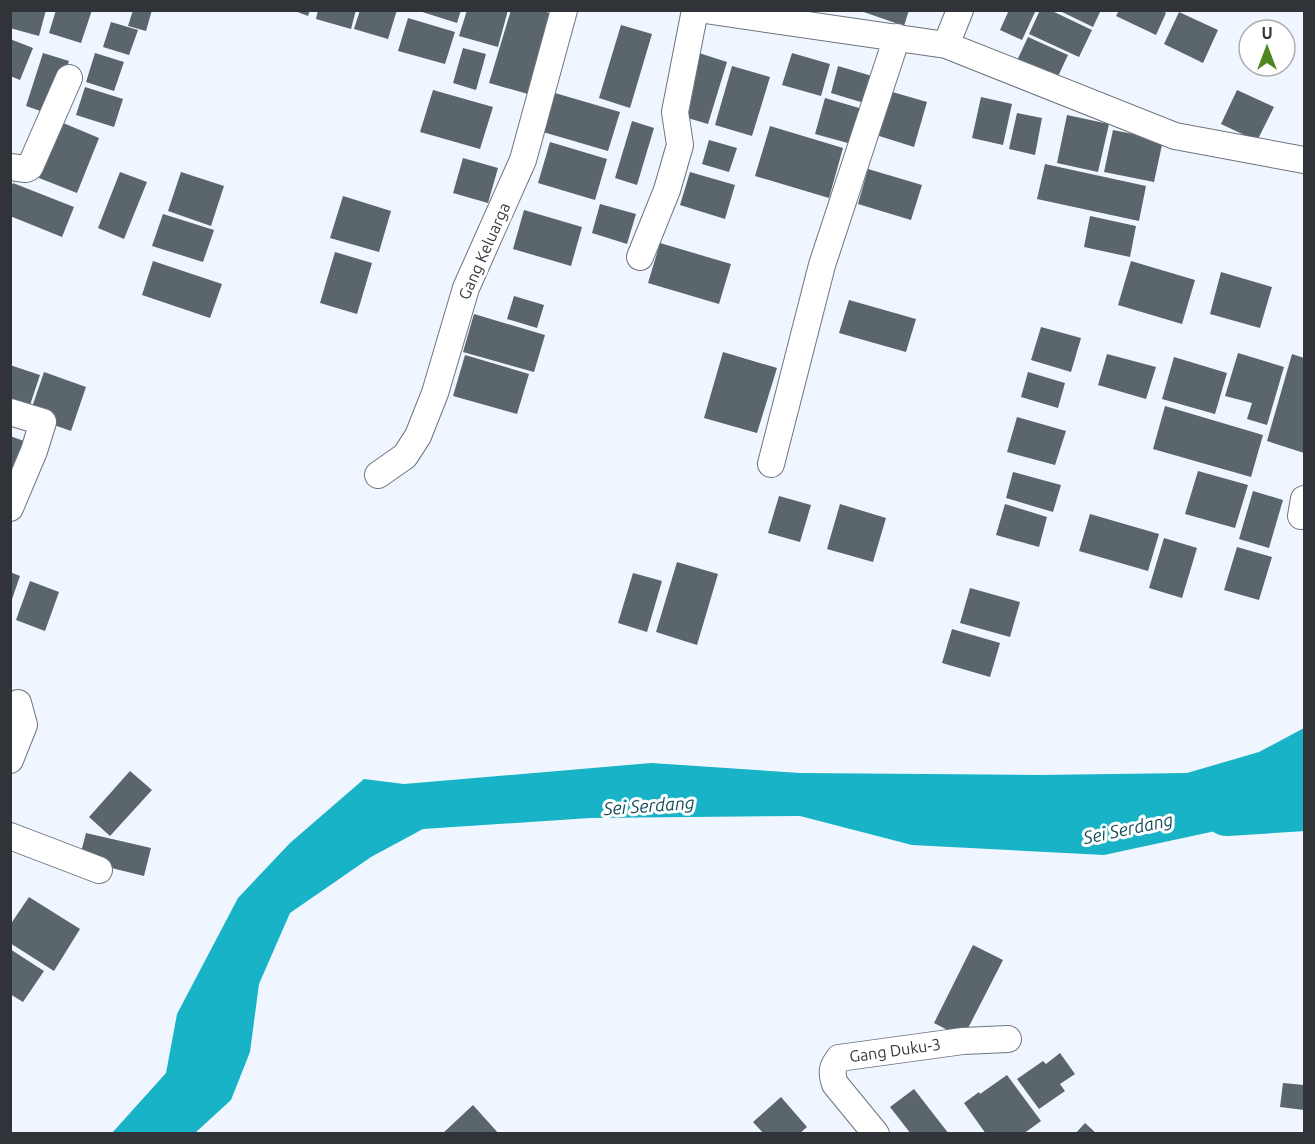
<svg xmlns="http://www.w3.org/2000/svg" width="1315" height="1144" viewBox="0 0 1315 1144" font-family="Ubuntu,sans-serif">
  <style>
    .water { fill: #18b3c6 }
    .lines { fill: none; stroke-linecap: round; stroke-linejoin: round }
    .river { stroke: #18b3c6; stroke-width: 50 }
    .building { fill: #5a656c }
    .minor-casing { stroke: #6e747e; stroke-width: 28 }
    .minor { stroke: #fff; stroke-width: 26 }
    .labels { text-anchor: middle; dominant-baseline: central; stroke-width: 6; stroke-linejoin: round; paint-order: stroke }
    .street-label { font-size: 16px; fill: #303338; stroke: #fff }
    .water-label { font-size: 18px; font-style: italic; fill: #164f58; stroke: #fff }
  </style>
  <rect width="100%" height="100%" fill="#f0f6ff"/>
  <path class="water" d="M1304,728V801L1262,821L1104,855L912,845L800,816L590,818L423,829L371,857L290,913L259,984L250,1052L231,1100L195,1133H112L166,1073L177,1014L238,898L290,843L364,779L404,784L651,763L800,773L1039,775L1187,773L1259,752Z"/>
  <g class="lines">
    <path class="river" d="M1227,811L1304,806"/>
  </g>
  <path class="building" d="M10,10H46L39,36L10,28Z
    M56,10H92L81,43L49,33Z
    M133,10H152L146,31L128,26Z
    M292,10H310L308,16Z
    M318,10H356L351,29L316,19Z
    M360,10H397L388,39L354,29Z
    M416,10H461L457,23Z
    M467,10H508L498,47L459,36Z
    M511,10H541L552,14L528,94L489,83Z
    M858,10H909L904,26Z
    M1009,10H1036L1022,40L1000,30Z
    M1040,10H1050L1092,30L1079,57L1029,34Z
    M1058,10H1101L1093,27Z
    M1119,10H1161L1166,13L1156,35L1116,16Z
    M1179,12L1218,30L1203,63L1164,44Z
    M408,18L455,32L445,64L398,51Z
    M111,22L138,30L129,55L103,47Z
    M621,25L652,34L630,108L599,98Z
    M1028,37L1068,55L1054,85L1014,67Z
    M10,39L33,48L20,80L10,76Z
    M463,48L486,54L476,90L453,83Z
    M43,53L69,61L52,115L26,106Z
    M95,53L124,62L114,91L86,82Z
    M699,53L727,62L708,124L681,116Z
    M792,53L830,64L821,96L782,85Z
    M732,66L770,77L752,136L715,125Z
    M838,66L872,76L864,103L831,93Z
    M85,87L123,99L114,127L76,115Z
    M433,90L493,107L480,149L420,132Z
    M1237,90L1274,107L1257,141L1221,124Z
    M889,91L927,102L914,147L876,135Z
    M555,93L620,112L608,151L543,132Z
    M981,97L1012,104L1003,145L972,138Z
    M825,98L866,110L855,145L815,134Z
    M1017,113L1042,118L1035,155L1009,149Z
    M1067,115L1109,124L1098,172L1057,163Z
    M56,120L99,138L77,193L34,176Z
    M632,121L654,128L637,185L615,178Z
    M770,126L843,148L829,198L755,176Z
    M1113,130L1163,140L1154,182L1104,172Z
    M709,140L737,148L729,172L702,164Z
    M550,142L607,159L595,200L538,183Z
    M463,158L498,168L488,203L453,193Z
    M1045,164L1146,186L1139,221L1037,199Z
    M868,169L922,185L911,220L858,204Z
    M120,172L147,182L124,239L98,228Z
    M181,172L224,186L211,226L168,211Z
    M690,172L735,185L725,219L680,205Z
    M13,183L74,207L62,237L10,216V189Z
    M343,196L391,211L379,252L330,238Z
    M600,204L636,214L627,244L592,233Z
    M524,210L582,227L571,266L513,249Z
    M163,214L214,230L203,262L152,246Z
    M1090,216L1136,226L1130,257L1084,247Z
    M660,243L731,264L719,304L648,283Z
    M335,252L372,263L357,314L320,303Z
    M153,261L222,284L210,318L142,295Z
    M1131,261L1195,280L1182,324L1118,305Z
    M1221,272L1272,287L1260,328L1210,314Z
    M514,296L544,305L537,328L507,319Z
    M849,300L916,319L906,352L839,333Z
    M474,314L545,335L534,372L463,352Z
    M1041,327L1081,338L1071,372L1031,360Z
    M723,352L777,368L757,433L704,418Z
    M1238,353L1284,367L1267,425L1247,419L1252,403L1225,396Z
    M1107,354L1156,367L1146,399L1098,385Z
    M1292,354L1304,358V453L1267,441Z
    M465,355L529,374L517,414L453,396Z
    M1174,357L1227,373L1215,414L1162,399Z
    M10,365L40,375L29,408L10,401Z
    M44,372L86,387L71,431L29,416Z
    M1028,372L1065,383L1058,408L1021,397Z
    M1165,406L1263,435L1251,477L1153,449Z
    M1017,417L1066,431L1055,465L1007,452Z
    M10,436L24,441L10,479Z
    M1198,471L1248,485L1235,528L1185,514Z
    M1013,472L1061,485L1053,512L1006,498Z
    M1253,491L1283,500L1269,548L1239,539Z
    M779,496L811,505L800,542L768,533Z
    M840,504L886,518L873,562L827,549Z
    M1005,504L1047,517L1039,547L996,535Z
    M1090,514L1159,534L1148,571L1079,551Z
    M1164,538L1197,548L1182,598L1149,588Z
    M1237,547L1272,557L1259,600L1224,590Z
    M677,562L718,574L697,645L656,632Z
    M10,572L20,576L11,602H10Z
    M633,573L662,581L647,632L618,623Z
    M30,581L59,592L45,631L16,620Z
    M970,588L1020,602L1010,637L960,623Z
    M952,629L1000,643L990,677L942,663Z
    M130,771L152,790L110,836L89,817Z
    M86,833L151,848L144,876L79,860Z
    M29,897L80,929L54,971L10,943V925Z
    M973,945L1003,960L963,1038L934,1023Z
    M10,949L44,971L23,1002L10,994Z
    M1060,1053L1075,1074L1060,1084L1065,1091L1039,1109L1017,1079L1043,1061L1046,1064Z
    M1007,1075L1041,1121L1023,1134H986L964,1103L979,1092L980,1094Z
    M1283,1083L1304,1085V1110L1280,1107Z
    M914,1089L949,1134H911L890,1107Z
    M781,1097L807,1127L799,1134H764L753,1122Z
    M473,1105L499,1134H442Z
    M1085,1123L1097,1134H1075Z"/>
  <g class="lines">
    <g class="minor-casing">
      <path id="minor" d="M705,10L946,45L960,10
        M946,45L1175,136L1304,160
        M10,167L26,169L30,167L69,78
        M640,257L667,190L680,145L675,112L695,10
        M10,412L43,422L34,451L10,508
        M771,464L822,265L897,37
        M378,475L405,456L418,436L435,393L466,288L523,160L564,10
        M1301,516L1304,499
        M10,760L24,725L18,703
        M10,836L99,870
        M876,1134L835,1084C831,1072 832,1067 839,1058L963,1041L1008,1039"/>
    </g>
    <use href="#minor" class="minor"/>
  </g>
  <g class="labels">
    <g class="street-label">
      <text transform="translate(484 251) rotate(-66)">Gang Keluarga</text>
      <text transform="translate(895 1050) rotate(-8)">Gang Duku-3</text>
    </g>
    <g class="water-label">
      <text transform="translate(649 805) rotate(-4)">Sei Serdang</text>
      <text transform="translate(1128 828) rotate(-12)">Sei Serdang</text>
    </g>
  </g>
  <rect width="1315" height="1144" fill="none" stroke="#303338" stroke-width="24"/>
  <g transform="translate(1267 48)"><circle r="28" fill="#ffffff" stroke="#acadaf" stroke-width="1.5"/>
  <path d="M0-4.5L10 22L0 15L-10 22Z" fill="#4e8722"/>
  <text y="-9" font-size="16" font-weight="bold" text-anchor="middle" fill="#303338">U</text>
  </g>
</svg>
